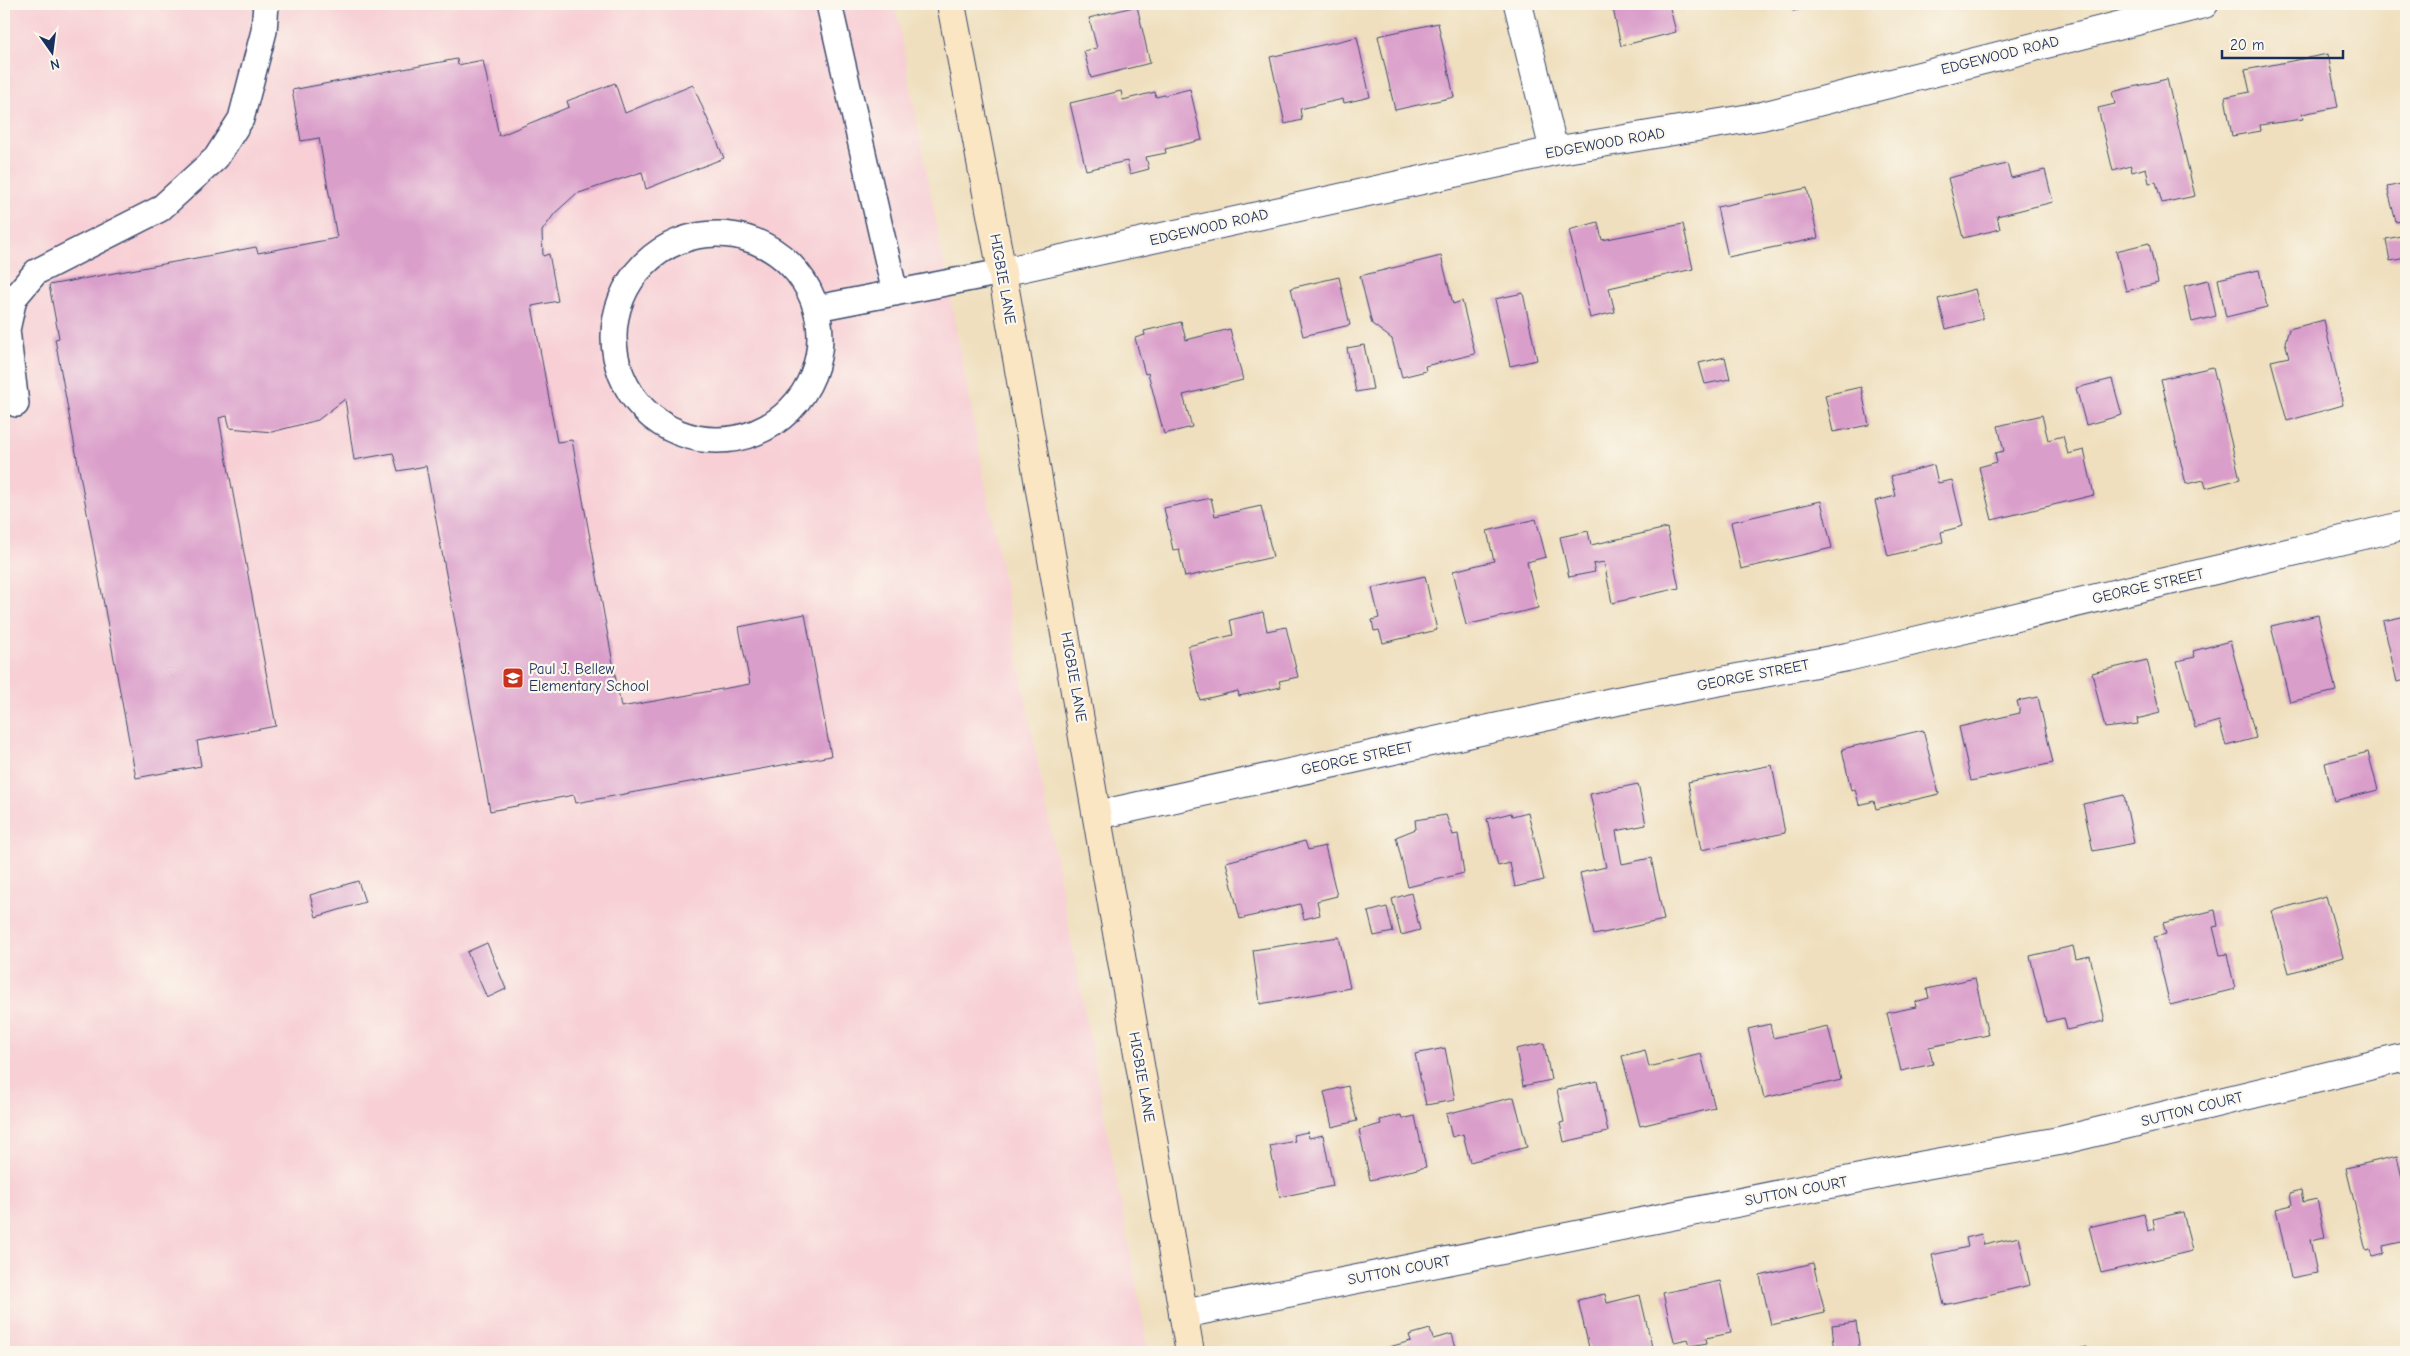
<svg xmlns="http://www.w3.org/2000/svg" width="2410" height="1356" viewBox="0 0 2410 1356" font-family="'Comic Neue',sans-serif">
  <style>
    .built { fill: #f7cfd5 }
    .building { fill: #da9eca }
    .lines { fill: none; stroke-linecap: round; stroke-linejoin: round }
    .service-casing { stroke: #3b496c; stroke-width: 28 }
    .minor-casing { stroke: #3b496c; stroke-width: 30 }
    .secondary-casing { stroke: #3b496c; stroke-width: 30 }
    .service { stroke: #fff; stroke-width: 25 }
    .minor { stroke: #fff; stroke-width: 28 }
    .secondary { stroke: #fbe6c4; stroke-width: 28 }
    .labels { text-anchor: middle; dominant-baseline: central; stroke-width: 4.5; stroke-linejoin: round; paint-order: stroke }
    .street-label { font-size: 15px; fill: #1b2f5e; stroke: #fbf7ec }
    .poi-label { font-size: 15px; fill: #1b2f5e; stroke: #fbf7ec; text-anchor: start }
  </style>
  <rect width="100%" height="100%" fill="#fbf7ec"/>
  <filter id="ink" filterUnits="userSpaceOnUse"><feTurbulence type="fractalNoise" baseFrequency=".02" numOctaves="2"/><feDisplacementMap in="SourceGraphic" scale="10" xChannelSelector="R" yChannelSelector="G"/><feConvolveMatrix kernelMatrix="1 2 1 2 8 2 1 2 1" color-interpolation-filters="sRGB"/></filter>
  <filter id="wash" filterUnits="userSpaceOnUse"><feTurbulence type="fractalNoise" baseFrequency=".0096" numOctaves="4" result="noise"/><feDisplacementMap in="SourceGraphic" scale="20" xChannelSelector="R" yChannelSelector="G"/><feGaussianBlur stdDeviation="1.12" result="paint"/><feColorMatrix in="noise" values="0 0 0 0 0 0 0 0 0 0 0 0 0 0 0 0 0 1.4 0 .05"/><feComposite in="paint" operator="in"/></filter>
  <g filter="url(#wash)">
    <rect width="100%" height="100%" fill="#efdfbe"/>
    <path class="built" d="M4,4H895L1149,1352H4Z"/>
    <g id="blocks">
      <path class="building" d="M1608,4H1669L1676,32L1621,46L1613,9L1609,10Z
        M1792,4H1820V5L1793,11Z
        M1137,6L1150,63L1091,78L1084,51L1097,48L1089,18Z
        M1438,23L1454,97L1395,110L1378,36Z
        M1357,37L1370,97L1344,103L1343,99L1300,109L1302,120L1285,124L1270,57Z
        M2328,54L2338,107L2302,114L2303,119L2260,125L2261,131L2232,136L2225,97L2250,92L2245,70Z
        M457,59L458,65L483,60L499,136L569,107L567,101L615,83L625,113L693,85L724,158L646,189L642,172L576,194L555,213L542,231L543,256L549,254L558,301L532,306L557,442L572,440L621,707L750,684L739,627L805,614L831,756L576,803L574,795L490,811L426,466L398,471L393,453L354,460L345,399L318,420L272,432L230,428L227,416L219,418L276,726L197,741L201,766L136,778L55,339L59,338L49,285L256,247L258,253L337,238L319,138L301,141L292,90Z
        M2167,79L2195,196L2162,203L2156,182L2149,183L2146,168L2132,172L2131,166L2113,171L2098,108L2115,104L2112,92Z
        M1190,89L1202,140L1165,149L1166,153L1146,157L1149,169L1130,174L1127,161L1086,170L1070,103L1121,91L1123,100L1155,92L1156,97Z
        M2007,164L2011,178L2045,170L2053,202L1997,216L2000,229L1963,238L1948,178Z
        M2406,183V220L2396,222L2387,187Z
        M1807,188L1818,238L1728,257L1717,207Z
        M1598,222L1602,240L1683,224L1693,269L1609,288L1615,312L1590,318L1569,230Z
        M2406,235V258L2390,261L2386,239Z
        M2149,243L2158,283L2126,291L2116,251Z
        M1441,256L1453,304L1462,301L1475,354L1425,366L1426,371L1402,377L1392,339L1372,324L1360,276Z
        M2259,270L2267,307L2226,317L2218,279Z
        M1339,277L1350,325L1303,336L1291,288Z
        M2208,280L2216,316L2192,322L2184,286Z
        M1975,289L1983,319L1946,329L1938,299Z
        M1523,293L1537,360L1510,366L1495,299Z
        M2324,320L2343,405L2287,421L2271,361L2289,357L2285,342L2289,329Z
        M1181,322L1186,340L1230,329L1243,380L1183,395L1192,427L1164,434L1148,373L1145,374L1135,338L1145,335L1144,331Z
        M1364,345L1373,389L1356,392L1347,348Z
        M1725,357L1730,379L1705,384L1699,363Z
        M2213,367L2240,479L2206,488L2204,480L2186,484L2161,379Z
        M2112,379L2122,415L2086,425L2076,388Z
        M1861,387L1869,425L1833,432L1825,395Z
        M2042,415L2048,440L2063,436L2068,454L2084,450L2094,495L1992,520L1979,467L1997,462L1995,453L2004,451L1998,426Z
        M1934,465L1938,483L1952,480L1963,526L1941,532L1943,542L1888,556L1875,501L1896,496L1891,476Z
        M1211,498L1215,516L1261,506L1273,557L1185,577L1179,549L1173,550L1164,508Z
        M1821,501L1832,548L1741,569L1731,522Z
        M1536,519L1546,557L1527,562L1538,608L1466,625L1453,571L1494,561L1487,531Z
        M1667,528L1679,588L1612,603L1604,562L1593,564L1595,572L1569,577L1560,537L1588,531L1591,545Z
        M1425,576L1437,630L1383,643L1379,630L1374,631L1372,620L1379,618L1372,588Z
        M1263,612L1267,631L1286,627L1298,677L1279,681L1281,687L1239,696L1238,691L1200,700L1188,646L1233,635L1230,620Z
        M2318,615L2336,691L2290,702L2271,626Z
        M2406,616V680L2397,682L2383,621Z
        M2230,641L2256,738L2226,746L2219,721L2195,728L2177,661L2195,657L2193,651Z
        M2147,660L2160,713L2137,719L2138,724L2105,728L2092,673Z
        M2038,697L2053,763L1971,781L1959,727L2020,713L2017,701Z
        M1923,730L1939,794L1876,809L1874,801L1859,805L1855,789L1851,790L1842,749Z
        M2368,752L2378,790L2334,801L2325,763Z
        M1772,765L1785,833L1701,850L1688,782Z
        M1638,784L1646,825L1616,831L1622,864L1651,858L1664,920L1594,935L1580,873L1606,867L1590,794Z
        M2124,795L2134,843L2093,851L2083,804Z
        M1528,812L1544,880L1515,887L1510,863L1498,866L1487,819L1511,813L1512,816Z
        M1446,815L1453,835L1458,834L1464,873L1408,887L1396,837L1416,829L1415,820Z
        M1305,841L1308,850L1325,846L1337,896L1317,901L1320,915L1304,919L1300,904L1240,919L1226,862Z
        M358,881L365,902L316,917L310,895Z
        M1411,893L1420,930L1401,935L1392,899Z
        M2326,896L2343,957L2289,973L2272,911Z
        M1387,907L1393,932L1374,936L1368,912Z
        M2215,910L2218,926L2213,927L2220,955L2227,954L2235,989L2170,1005L2154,937L2166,934L2163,923Z
        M1339,937L1350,988L1260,1004L1253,950Z
        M487,943L506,989L487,998L467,952Z
        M2073,946L2076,959L2090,956L2105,1021L2067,1030L2064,1018L2046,1022L2030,956Z
        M1975,978L1988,1035L1929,1047L1933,1064L1901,1071L1887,1013L1916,1007L1915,1002L1929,998L1927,989Z
        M1770,1024L1773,1038L1828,1026L1841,1080L1764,1098L1748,1029Z
        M1544,1043L1551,1080L1523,1086L1516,1049Z
        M1445,1048L1455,1100L1426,1105L1415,1054Z
        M1645,1050L1649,1067L1701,1054L1715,1108L1640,1126L1622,1056Z
        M1597,1081L1608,1132L1564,1142L1560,1123L1564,1122L1557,1090Z
        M1348,1086L1357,1121L1332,1127L1324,1092Z
        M1514,1097L1527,1147L1470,1162L1463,1134L1452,1137L1446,1114Z
        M1401,1115L1402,1119L1415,1116L1426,1167L1370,1180L1359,1130L1381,1124L1380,1120Z
        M1308,1132L1309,1138L1323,1135L1333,1186L1280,1197L1270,1146L1295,1141L1293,1135Z
        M2397,1156L2406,1195V1241L2383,1246L2384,1253L2372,1256L2370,1250L2366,1251L2346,1168Z
        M2301,1190L2303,1202L2317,1199L2325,1237L2310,1240L2317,1273L2291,1278L2276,1209L2292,1205L2290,1193Z
        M2183,1212L2192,1251L2101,1273L2089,1227L2144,1214L2148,1231L2155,1229L2153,1219Z
        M1981,1234L1984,1245L2019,1237L2030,1285L1944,1305L1932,1255L1968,1247L1966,1238Z
        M1813,1263L1825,1313L1771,1325L1760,1276Z
        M1720,1281L1731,1333L1706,1338L1707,1343L1690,1346L1688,1339L1674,1342L1663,1293Z
        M1605,1294L1607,1303L1640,1295L1653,1351L1590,1352L1578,1300Z
        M1856,1322L1860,1352H1835L1832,1325Z
        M1430,1329L1433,1339L1452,1334L1457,1352H1390L1389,1347L1411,1341L1409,1335Z
        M2087,1347L2088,1352H2067V1351Z"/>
    </g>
  </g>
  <g filter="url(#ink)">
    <use href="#blocks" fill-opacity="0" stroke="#3b496c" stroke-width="1"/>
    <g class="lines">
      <g class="service-casing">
        <path id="service" d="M829,4L895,293
          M614 337a103 103 0 1 1 206 0a103 103 0 1 1-206 0Z
          M817,308L1002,272
          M16,404L7,330L14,298L36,272L160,209L216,158L241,119L264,31L266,4"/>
      </g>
      <g class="minor-casing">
        <path id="minor" d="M1518,4L1554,151
          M1002,272L1554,151L1762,116L2204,4
          M1098,815L1617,701L1847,657L2406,525
          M1183,1314L1925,1165L2059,1141L2406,1057"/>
      </g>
      <g class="secondary-casing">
        <path id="secondary" d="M951,4L1002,272L1190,1352"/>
      </g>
      <use href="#service" class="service"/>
      <use href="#minor" class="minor"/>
      <use href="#secondary" class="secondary"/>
    </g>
  </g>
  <defs>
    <g id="school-square" transform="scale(1.125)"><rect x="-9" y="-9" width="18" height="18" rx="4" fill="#c8321e" stroke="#fbf7ec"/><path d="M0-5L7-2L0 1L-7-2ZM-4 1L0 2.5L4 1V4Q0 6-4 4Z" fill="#fff"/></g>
  </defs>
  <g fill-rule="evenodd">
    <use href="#school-square" x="513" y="678"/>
  </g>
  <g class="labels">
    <g class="street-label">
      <text transform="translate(2000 55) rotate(-14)">EDGEWOOD ROAD</text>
      <text transform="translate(1605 143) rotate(-10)">EDGEWOOD ROAD</text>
      <text transform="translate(1209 227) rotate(-13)">EDGEWOOD ROAD</text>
      <text transform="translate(1003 279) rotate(80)">HIGBIE LANE</text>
      <text transform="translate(2148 586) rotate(-13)">GEORGE STREET</text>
      <text transform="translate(1753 675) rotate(-11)">GEORGE STREET</text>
      <text transform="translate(1074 677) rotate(80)">HIGBIE LANE</text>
      <text transform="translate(1357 758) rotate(-12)">GEORGE STREET</text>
      <text transform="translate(1142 1077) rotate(80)">HIGBIE LANE</text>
      <text transform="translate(2192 1109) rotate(-14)">SUTTON COURT</text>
      <text transform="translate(1796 1191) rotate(-11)">SUTTON COURT</text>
      <text transform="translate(1399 1270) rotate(-11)">SUTTON COURT</text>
    </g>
    <g class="poi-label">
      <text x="529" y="669">Paul J. Bellew<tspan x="529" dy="17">Elementary School</tspan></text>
    </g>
  </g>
  <rect width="2410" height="1356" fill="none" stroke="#fbf7ec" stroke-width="20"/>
  <g transform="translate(52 52) rotate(166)" stroke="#fbf7ec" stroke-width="4" paint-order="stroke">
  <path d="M0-4L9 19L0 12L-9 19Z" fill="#1b2f5e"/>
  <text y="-8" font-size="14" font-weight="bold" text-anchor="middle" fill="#1b2f5e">N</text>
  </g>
  <path d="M2222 50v8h121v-8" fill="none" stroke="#1b2f5e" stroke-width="2.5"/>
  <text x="2230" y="50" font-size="15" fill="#1b2f5e" stroke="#fbf7ec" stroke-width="4" paint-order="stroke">20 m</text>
</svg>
